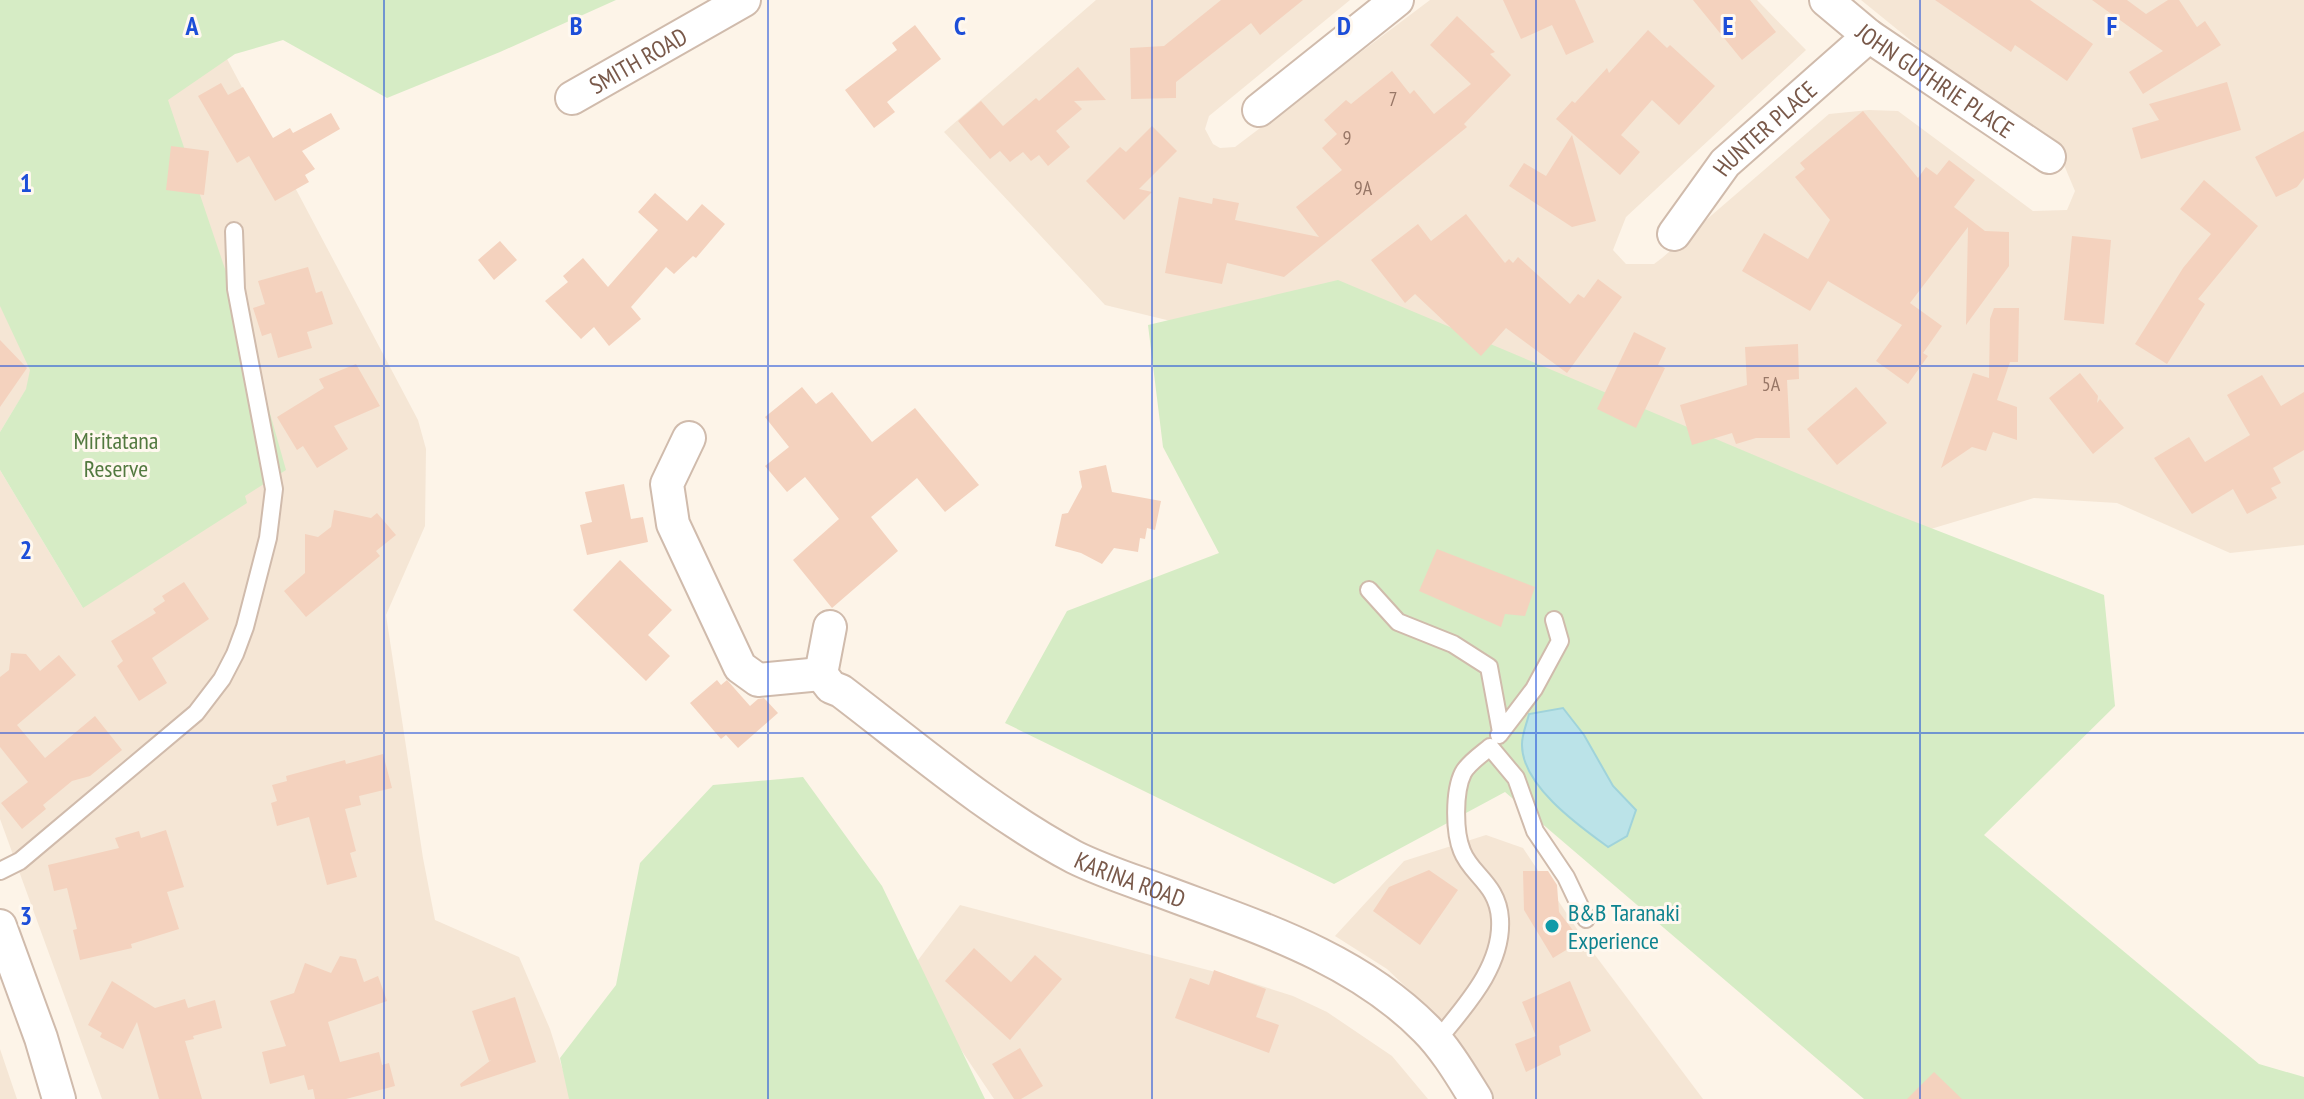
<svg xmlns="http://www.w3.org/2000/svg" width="2304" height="1099" viewBox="0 0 2304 1099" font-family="'PT Sans Narrow',sans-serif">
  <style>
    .residential { fill: #f5e6d5 }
    .green { fill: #d6ecc5 }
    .water { fill: #bbe3e8; stroke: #a0d3da; stroke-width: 2 }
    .building { fill: #f4d2be }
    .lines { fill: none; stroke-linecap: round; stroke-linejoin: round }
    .service-casing { stroke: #d0bbac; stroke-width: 20 }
    .minor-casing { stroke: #d0bbac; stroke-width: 36 }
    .service { stroke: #fff; stroke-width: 16 }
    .minor { stroke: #fff; stroke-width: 32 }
    .grid { fill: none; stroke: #1d4ed8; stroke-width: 2; stroke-opacity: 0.55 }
    .culture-dot { fill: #0f9aa8; stroke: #fff8ef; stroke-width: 3 }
    .labels { text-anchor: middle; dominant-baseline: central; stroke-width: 6; stroke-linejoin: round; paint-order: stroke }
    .number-label { font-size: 20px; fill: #987767 }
    .street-label { font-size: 24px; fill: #79594a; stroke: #fff8ef }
    .park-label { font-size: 24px; fill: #52793f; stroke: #fff8ef }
    .culture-label { font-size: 24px; fill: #0d838f; stroke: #fff8ef; text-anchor: start }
    .grid-label { font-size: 26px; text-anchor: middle; font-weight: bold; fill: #1d4ed8; stroke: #fff8ef; stroke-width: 6; stroke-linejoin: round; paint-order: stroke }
  </style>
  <rect width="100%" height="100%" fill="#fdf4e8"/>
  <path class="residential" d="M1096,0H1350L1209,116L1205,129L1213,144L1220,148L1235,147L1430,0H1757L1806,50L1626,217L1613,250L1626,264H1654L1662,258L1829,114L1869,110L1898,111L2033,211L2067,210L2075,191L2064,165L1861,0H2304V545L2230,553L2117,503L2034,498L1894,540L1216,332L1105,305L944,132Z
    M226,57L418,420L426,449L425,526L386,615L423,858L435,920L519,957L550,1029L572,1099H102L0,819V470L83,608L121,121Z
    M0,248L41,365L0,432Z
    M1486,835L1523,848L1589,947L1703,1099H1482L1429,1009L1387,969L1335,936L1404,861Z
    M960,905L1227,975L1293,996L1327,1012L1392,1056L1428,1099H994L909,972Z
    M0,1049L17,1099H0Z"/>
  <path class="green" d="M0,0H616L500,52L387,98L283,40L235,54L168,100L251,346L286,470L245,496L247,503L83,608L0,470V432L26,389L30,370L0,306Z
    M1338,280L1887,511L2104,595L2115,706L1984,835L2259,1064L2304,1077V1099H1864L1505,792L1334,884L1005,723L1067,611L1219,553L1163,447L1148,325Z
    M803,777L882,886L985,1099H569L560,1058L616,985L640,863L713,785Z"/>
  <path class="water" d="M1563,708L1584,735L1613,786L1636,810L1627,836L1608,847C1579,826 1521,785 1522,744C1522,734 1527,723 1529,714Z"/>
  <path class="building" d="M1221,0H1303L1260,35L1251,23L1176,82V98L1131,99L1130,48L1164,46Z
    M1503,0H1575L1594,42L1566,55L1552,25L1521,39Z
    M1693,0H1750L1776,32L1742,60Z
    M1935,0H2030L2093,44L2067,81L2015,45L2011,52Z
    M2092,0H2127L2146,14L2168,0H2179L2197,27L2205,21L2221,45L2143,94L2129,72L2163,51Z
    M1457,16L1495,52L1490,54L1511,75L1464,124L1467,127L1284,277L1227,263L1222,284L1165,273L1179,197L1212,204L1213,198L1239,203L1235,220L1319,237L1296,207L1342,170L1322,148L1337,134L1324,120L1346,100L1351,104L1392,71L1410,94L1414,90L1434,114L1471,84L1430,45Z
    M915,25L941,59L887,102L895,112L874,128L845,90L897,50L892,43Z
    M1648,30L1667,48L1670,45L1715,86L1679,125L1652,100L1621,135L1640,152L1620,175L1556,119L1572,101L1575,103L1607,68L1609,73Z
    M1078,67L1106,100L1074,101L1082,109L1056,131L1070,147L1048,166L1039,155L1031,161L1023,152L1010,162L1000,151L990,159L958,121L981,101L1003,126L1036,98L1039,101Z
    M2227,82L2241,130L2141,159L2132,128L2159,120L2149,104Z
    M221,83L228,95L243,87L273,138L290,128L293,133L331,113L340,129L302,151L315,169L305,175L309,182L275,201L249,156L237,163L198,96Z
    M1863,111L1918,178L1926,167L1937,175L1949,160L1975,180L1954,207L1985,231L2009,232V266L1966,325L1968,227L1910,303L1942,326L1923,353L1928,356L1908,384L1876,361L1902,325L1828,281L1810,311L1742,271L1764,233L1808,259L1830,220L1795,177L1805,169L1800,163Z
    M1152,126L1177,151L1139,189L1152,192L1124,220L1086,181L1120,147L1126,152Z
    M2304,131V178L2297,187L2276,197L2255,157Z
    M1572,135L1596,221L1572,227L1509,186L1524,163L1546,176Z
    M171,146L209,151L204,195L166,190Z
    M2204,180L2258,226L2198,299L2205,304L2167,364L2135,344L2183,268L2211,234L2180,209Z
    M655,193L687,221L702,204L725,224L696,258L693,256L674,274L666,267L631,307L641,319L609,346L594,327L581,339L545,301L568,282L563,276L583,258L608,287L658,230L638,212Z
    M1466,214L1505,263L1509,259L1513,263L1518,257L1570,304L1578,294L1584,298L1598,279L1622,297L1567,373L1506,328L1481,356L1415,294L1405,303L1371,260L1418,224L1431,241Z
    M2072,236L2111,240L2104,324L2064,320Z
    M500,241L517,260L494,280L478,260Z
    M308,267L316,293L322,291L333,324L307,332L312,348L278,358L271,333L262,336L253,308L265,304L258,281Z
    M1994,308H2019L2018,362H2010L1997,400L2017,407V440L1993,432L1986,451L1972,447L1941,468L1973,373L1989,378L1990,319Z
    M1634,332L1666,348L1658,365L1665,368L1636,428L1597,409Z
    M0,340L27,368L0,407Z
    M1798,344L1799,379L1787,380L1790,438H1756L1736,444L1732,433L1692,445L1680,405L1747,385L1745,347Z
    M356,364L380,406L334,426L348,449L317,468L303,446L297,450L277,417L324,388L319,379Z
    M2080,373L2098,396L2097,403L2100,399L2124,428L2093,454L2049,398Z
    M2262,375L2281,406L2304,392V450L2273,468L2281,483L2271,488L2277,498L2247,514L2233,489L2192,514L2154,458L2189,437L2205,462L2250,435L2227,395Z
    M802,387L816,404L832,392L872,442L915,408L979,485L945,512L917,478L871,517L898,551L832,608L793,560L839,519L805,477L787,492L765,466L789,447L765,417Z
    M1856,387L1887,423L1837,465L1807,429Z
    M1106,465L1112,492L1161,501L1155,530L1147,528L1145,539L1140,538L1138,552L1114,548L1102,564L1081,553L1055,546L1062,514L1068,513L1082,487L1079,471Z
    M624,484L631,519L643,517L648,542L587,555L580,525L592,522L585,492Z
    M334,510L371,518L377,513L396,535L376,551L380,556L306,617L284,591L305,573V534L318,537L331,527Z
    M1437,549L1535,587L1525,616L1505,614L1501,627L1419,591Z
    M620,560L672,610L648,635L670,656L646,681L573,610Z
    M184,582L209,619L152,658L167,683L139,701L117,666L123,661L111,641L156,613L153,609L165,601L162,596Z
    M11,653L26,654L40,671L59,655L76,675L17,725L45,758L95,716L122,750L90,776L72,781L43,805L46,809L22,829L1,803L28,782L0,747V677L9,670Z
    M717,680L721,685L727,680L750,706L758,699L764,698L778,713L738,748L726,735L721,739L690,703Z
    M383,754L392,788L359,796L361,805L345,809L356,851L350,853L357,877L327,885L309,817L277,826L271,803L277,801L272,785L287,781L286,776L345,760L346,764Z
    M166,830L184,887L167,892L179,929L131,944L132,948L80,960L73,930L77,929L67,888L54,891L48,865L119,848L115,838L139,831L141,838Z
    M1429,870L1458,890L1420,945L1373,911L1389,887Z
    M1523,871H1548L1557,885L1559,912L1581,941L1553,958L1524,910Z
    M974,948L1011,982L1035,955L1062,979L1010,1040L945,981Z
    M340,956L356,959L364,982L378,976L387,1001L328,1022L340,1062L379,1052L382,1065L389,1063L395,1086L346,1099H315L313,1089L308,1090L304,1075L270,1084L262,1052L286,1046L270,1001L294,993L305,963L331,973Z
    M1214,970L1266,989L1256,1017L1279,1025L1269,1053L1175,1018L1190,978L1209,985Z
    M112,981L155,1008L185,999L188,1008L215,1000L222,1028L193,1036L194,1039L185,1041L202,1099H159L137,1022L123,1049L100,1037L102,1033L88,1025Z
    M1570,981L1591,1031L1559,1046L1561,1055L1526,1072L1515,1044L1536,1036L1522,1002Z
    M515,997L536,1062L461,1087L460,1084L491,1060L489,1061L472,1011Z
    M1020,1048L1043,1086L1021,1099H1014L992,1064Z
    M1934,1072L1962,1099H1907Z"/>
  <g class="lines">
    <g class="service-casing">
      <path id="service" d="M1369,590L1398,622L1453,644L1489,667L1501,732
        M1499,735L1534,689L1560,641L1554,620
        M0,871L20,861L196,713L222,679L235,654L245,627L268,538L274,489L236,289L234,231
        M1436,1042C1464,1007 1503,967 1500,919C1498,884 1471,875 1462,851C1454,832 1454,791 1463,773C1468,763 1482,754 1490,747L1516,778L1535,831L1566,877L1586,919"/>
    </g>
    <g class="minor-casing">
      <g id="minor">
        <path id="s1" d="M1826,0L1869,36L2049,157"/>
        <path id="s2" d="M572,98L744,0"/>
        <path d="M1259,110L1397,0"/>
        <path id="s3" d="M1674,234L1725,163L1869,36"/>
        <path d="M689,438L667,484L673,524L740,667L758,680L821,674"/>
        <path id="s4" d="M830,627L821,674L831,687L841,691C916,748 990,812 1074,857C1102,871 1134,881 1164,892C1257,927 1355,957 1426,1029C1446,1049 1461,1075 1476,1099"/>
        <path d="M0,926L41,1038L59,1099"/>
      </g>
    </g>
    <use href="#service" class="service"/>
    <use href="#minor" class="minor"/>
  </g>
  <path class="grid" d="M384,0V1099M768,0V1099M1152,0V1099M1536,0V1099M1920,0V1099M0,366H2304M0,733H2304"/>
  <circle class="culture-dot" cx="1552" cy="926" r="8"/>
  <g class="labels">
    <g class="number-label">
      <text x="1393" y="99">7</text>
      <text x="1347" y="138">9</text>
      <text x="1363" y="188">9A</text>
      <text x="1771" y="384">5A</text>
    </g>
    <g class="street-label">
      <text stroke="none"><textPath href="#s2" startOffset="76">SMITH ROAD</textPath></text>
      <text stroke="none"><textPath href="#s1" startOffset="136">JOHN GUTHRIE PLACE</textPath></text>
      <text stroke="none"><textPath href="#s3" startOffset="140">HUNTER PLACE</textPath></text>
      <text stroke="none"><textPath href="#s4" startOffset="422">KARINA ROAD</textPath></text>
    </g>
    <g class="park-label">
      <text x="116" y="440">Miritatana<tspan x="116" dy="28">Reserve</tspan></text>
    </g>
    <g class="culture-label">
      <text x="1568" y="912">B&amp;B Taranaki<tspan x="1568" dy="28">Experience</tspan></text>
    </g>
  </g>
  <g class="grid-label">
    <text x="192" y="35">A</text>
    <text x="576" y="35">B</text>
    <text x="960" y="35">C</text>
    <text x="1344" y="35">D</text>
    <text x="1728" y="35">E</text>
    <text x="2112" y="35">F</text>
    <text x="26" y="192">1</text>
    <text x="26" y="559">2</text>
    <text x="26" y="925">3</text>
  </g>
</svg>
